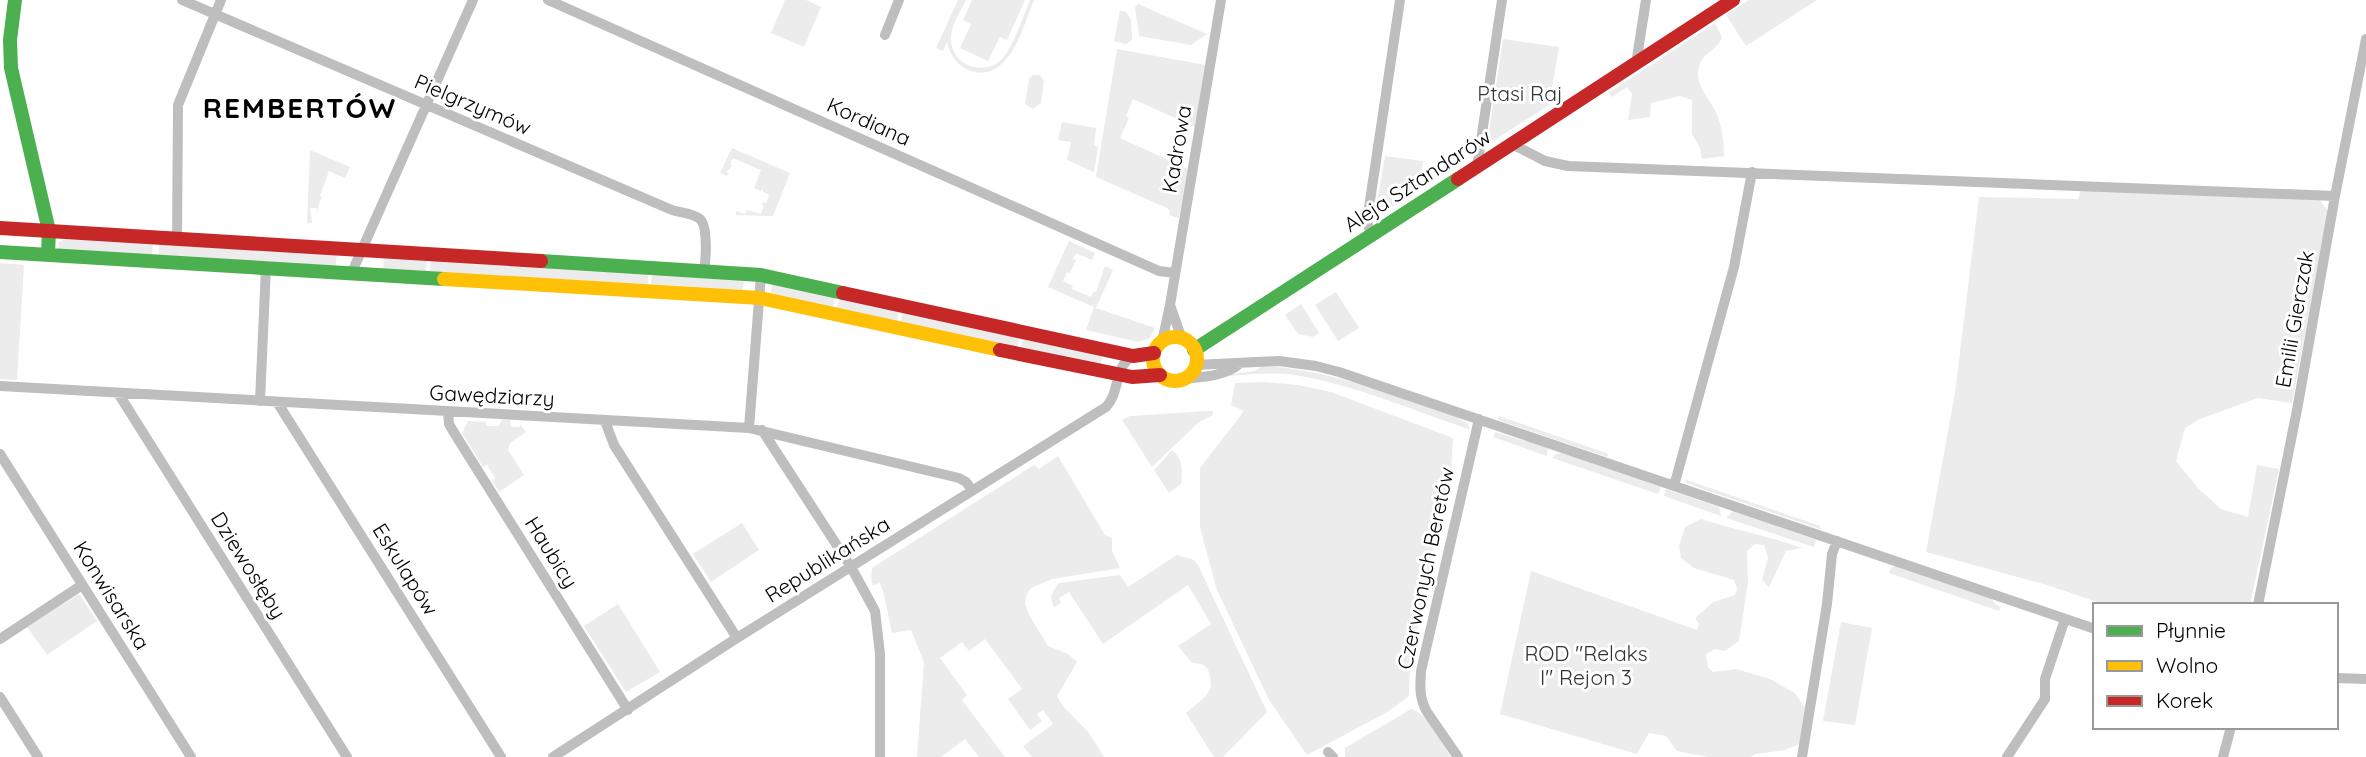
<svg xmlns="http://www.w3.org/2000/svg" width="2366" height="757" viewBox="0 0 2366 757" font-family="Quicksand,sans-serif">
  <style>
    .green { fill: #ececec }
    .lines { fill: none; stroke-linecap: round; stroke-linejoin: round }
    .street { stroke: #bebebe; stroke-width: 10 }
    .fast { stroke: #4caf50; stroke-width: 14 }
    .slow { stroke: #ffc107; stroke-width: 14 }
    .jam { stroke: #c62828; stroke-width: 14 }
    .labels { text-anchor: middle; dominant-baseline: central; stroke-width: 6; stroke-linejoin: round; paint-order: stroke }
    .park-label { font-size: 21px; fill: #333; stroke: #fff }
    .street-label { font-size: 21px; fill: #000; stroke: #fff }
    .district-label { font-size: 28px; font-weight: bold; letter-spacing: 2px; fill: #000; stroke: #fff }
  </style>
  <rect width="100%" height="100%" fill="#fff"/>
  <path class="green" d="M785,0H806L821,7L804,47L771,33Z
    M958,0H966C960,12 950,27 951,41C953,66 984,76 1001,60C1013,48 1023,16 1030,0H1034C1023,26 1010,83 971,71C957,66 950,55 947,42L943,51L936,48Z
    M972,0H1025L1007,40L1000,37L988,61L960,48L971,24L963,20Z
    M1749,0H1817L1746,46L1726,15Z
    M1138,4L1207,34L1191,45L1139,36L1135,7Z
    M1120,11L1126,12L1131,19L1132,40L1126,44L1114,41Z
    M1715,23L1722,37C1719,49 1702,53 1699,67C1694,84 1709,98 1716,112C1722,127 1724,141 1724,156L1702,159L1700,148L1692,134V100L1680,96L1651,103L1650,117L1628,120L1632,94L1627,87L1612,97L1608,93Z
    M1503,39L1559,47L1549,105L1487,145Z
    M1117,49L1206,65L1195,127L1133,99L1126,116L1129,118L1120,138L1188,169L1179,218L1169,215L1170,211L1167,208L1096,177Z
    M1033,75H1040L1044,81L1041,103L1033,109L1025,104L1029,79Z
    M1062,122L1096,128L1094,145L1098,147L1094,172L1067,160L1071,142L1058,140Z
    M732,148L790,173L773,216L735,215L737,211L745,214L747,210L761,214L764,206L762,205L763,202L766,203L769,195L763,192V189L761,191L754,188L761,170L733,158L730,164L732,166L726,172L729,173L727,176L720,173Z
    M310,150L350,167L345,178L329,171L320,196L322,197L318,207V216L317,208H310L312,223H307Z
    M1385,156L1423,161L1419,189L1378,216L1375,215Z
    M2081,189L2319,199L2328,211L2292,403L2258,398L2200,419L2185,428L2176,461L2198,488L2221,509L2248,517L2257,465L2279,469L2250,605H2106L2047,585L1926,552L1955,393L1979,197L2078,199Z
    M66,239L153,243L152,255L59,249L58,242Z
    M1069,241L1095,253L1092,260L1076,253L1073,259L1076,260L1070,273L1067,272L1063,281L1073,286L1072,289L1091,297L1094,291L1096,292L1105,266L1113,270L1096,308L1155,328L1150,338L1138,342L1086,330L1094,307L1048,287Z
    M159,243L337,254L336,266L159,255Z
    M384,257L427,260L426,271L383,269Z
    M431,260L648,273V284L430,272Z
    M0,263L24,265L17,380L0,379Z
    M652,273L744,278L743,290L651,284Z
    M772,284L836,296L833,307L771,293Z
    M1336,292L1359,328L1338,341L1315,305Z
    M840,297L899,310L897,321L837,308Z
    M1301,304L1319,333L1313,337L1298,334L1285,315Z
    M903,311L1020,336L1017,348L901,322Z
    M1023,337L1103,355L1100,366L1021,349Z
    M1262,366C1330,369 1393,396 1457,417L1467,423L1471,430C1415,411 1352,384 1295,375C1273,372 1252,374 1231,376L1230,374L1255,371Z
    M1264,382L1298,385L1331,392L1453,438L1450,488L1438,528L1424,592L1410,669L1409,696L1389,711L1307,755L1269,700L1217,590L1200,528V468L1244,411L1231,405L1235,383Z
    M1206,411H1213V415L1199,422L1152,467L1122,420L1130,416Z
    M1499,416L1609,454L1607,457L1498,420Z
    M502,419L510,420L511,427H520V424L526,432L510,443L508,450L524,475L499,492L492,481L495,478L487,465L483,467L462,433L468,421L486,422V426H499Z
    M1496,432L1548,448L1547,456L1493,437Z
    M1172,450C1184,460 1182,470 1181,484L1169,493L1154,470Z
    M1562,453L1661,487L1658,494L1552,458L1556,454Z
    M1058,456L1105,535L1112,538V551L1120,568L1052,579L1031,588L1027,594L1025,603L1029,615L1048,646L1068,654L1077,662L1057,696L1062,705L1089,733L1104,757H1032L1023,746L1053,724L1043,710L1037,714L1042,721L1030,730L1008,699L1022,689L985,639L969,651L962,642L940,658L967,695L962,700L1005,757H979L965,739L941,757H917L924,662L911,630L892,633L884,595L880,583L873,585L871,579L872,568L1034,465L1039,469Z
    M1684,479L1820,526V529L1700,488L1687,483Z
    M1666,489L1719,507L1721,516L1664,496Z
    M1733,511L1816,540L1814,547L1726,518Z
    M1701,519C1735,530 1769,536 1802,548L1786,551L1769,587L1762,580L1768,558L1764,545L1755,544L1747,551L1748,582L1739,641L1725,651L1715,649L1706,654L1708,667L1713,672L1736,669L1770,679L1795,693L1805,708L1802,743L1785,750L1756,754L1750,757H1708L1677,751L1666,736L1649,733L1637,754L1500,714L1531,571L1697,630L1699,624L1695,618L1713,602L1735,595L1737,589L1734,580L1694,568L1681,558L1679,546L1685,527Z
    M742,523L759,550L711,582L693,554Z
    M1177,555L1194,560L1198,565L1267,712L1223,757H1214L1186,713L1206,696L1211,687C1210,671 1209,663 1192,663L1178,646L1211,624L1188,585L1103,644L1069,592L1059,598L1061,603L1054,607C1049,597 1052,592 1059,583L1120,575L1128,587Z
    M1896,566L1992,599L1995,604L2001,607L1999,611L1889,573L1891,568Z
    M79,594L97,621L47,655L27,627Z
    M618,604L660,672L626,692L584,626Z
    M1841,622L1872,628L1855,725L1823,721Z
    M1411,709C1426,712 1443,744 1451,757H1345V748Z"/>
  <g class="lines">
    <path class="street" d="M182,0L672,210C681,213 693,213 700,219C708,226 706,260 704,271
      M548,0L1159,271L1175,273
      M885,35L899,0
      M1636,64L1646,0
      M1512,144L1545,161L1568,166L2335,196
      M1477,167L1502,0
      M1371,235L1367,221L1400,0
      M177,239L178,105L221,0
      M352,272L473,0
      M1170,305L1182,339
      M1162,342L1170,305L1221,0
      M1195,365L1279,361L1316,366L1339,372L2095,629
      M1184,379C1201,377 1225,376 1238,365
      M0,386L749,428L959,478L966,482L972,490
      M118,393L347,757
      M260,401L266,267
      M277,402L501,757
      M448,412L449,424L453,431L628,710
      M605,421L614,445L737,638
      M749,428L761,275
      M762,430L851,567L875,611L880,654V757
      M0,454L191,757
      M1674,486L1734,267L1752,172
      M2258,605L2297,410L2335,196L2366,39
      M0,639L82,585
      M2336,678L2366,679
      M0,697L38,757
      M1328,752L1333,757
      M553,757L737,638L1106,407C1121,391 1113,367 1133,356
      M1458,757L1427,712C1419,698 1420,686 1421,671L1479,419
      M1802,757L1827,604L1832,554L1837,541
      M2007,757L2045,699V679L2065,619
      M2223,757L2231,727"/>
    <path class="fast" d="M15,0L10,40L11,68L49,231L48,254
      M0,252L444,279
      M541,261L761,275L843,293
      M1194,350L1458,179"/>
    <path class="slow" d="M444,279L760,298L1000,350
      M1153 359a22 22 0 1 1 44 0a22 22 0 1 1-44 0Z"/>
    <path class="jam" d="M1458,179L1733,0
      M0,228L541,261
      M843,293L1133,356L1154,353
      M1000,350L1132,377L1160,375"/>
  </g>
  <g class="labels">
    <g class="park-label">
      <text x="1520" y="93">Ptasi Raj</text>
      <text x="1586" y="653">ROD "Relaks<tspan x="1586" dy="24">I" Rejon 3</tspan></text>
    </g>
    <g class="street-label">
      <text transform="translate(473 104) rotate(23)">Pielgrzymów</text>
      <text transform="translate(869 121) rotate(24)">Kordiana</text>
      <text transform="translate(1176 149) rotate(-80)">Kadrowa</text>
      <text transform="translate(1417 180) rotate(-33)">Aleja Sztandarów</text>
      <text transform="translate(2294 319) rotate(-80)">Emilii Gierczak</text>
      <text transform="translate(492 395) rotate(3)">Gawędziarzy</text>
      <text transform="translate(552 552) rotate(58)">Haubicy</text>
      <text transform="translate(827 559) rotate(-32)">Republikańska</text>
      <text transform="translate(249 565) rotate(58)">Dziewosłęby</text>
      <text transform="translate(1425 568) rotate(-78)">Czerwonych Beretów</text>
      <text transform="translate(406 569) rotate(58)">Eskulapów</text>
      <text transform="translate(112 595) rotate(58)">Konwisarska</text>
    </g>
    <g class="district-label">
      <text x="300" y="107">REMBERTÓW</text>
    </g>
  </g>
  <rect x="2093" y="603" width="245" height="126" fill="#ffffff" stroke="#999999" stroke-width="2"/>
  <rect x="2107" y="626" width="35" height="10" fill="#4caf50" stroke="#999999" stroke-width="2"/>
  <text x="2156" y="638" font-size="21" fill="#000000">Płynnie</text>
  <rect x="2107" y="661" width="35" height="10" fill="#ffc107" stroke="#999999" stroke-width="2"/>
  <text x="2156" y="673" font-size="21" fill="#000000">Wolno</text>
  <rect x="2107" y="696" width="35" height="10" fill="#c62828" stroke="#999999" stroke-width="2"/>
  <text x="2156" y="708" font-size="21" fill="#000000">Korek</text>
</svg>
